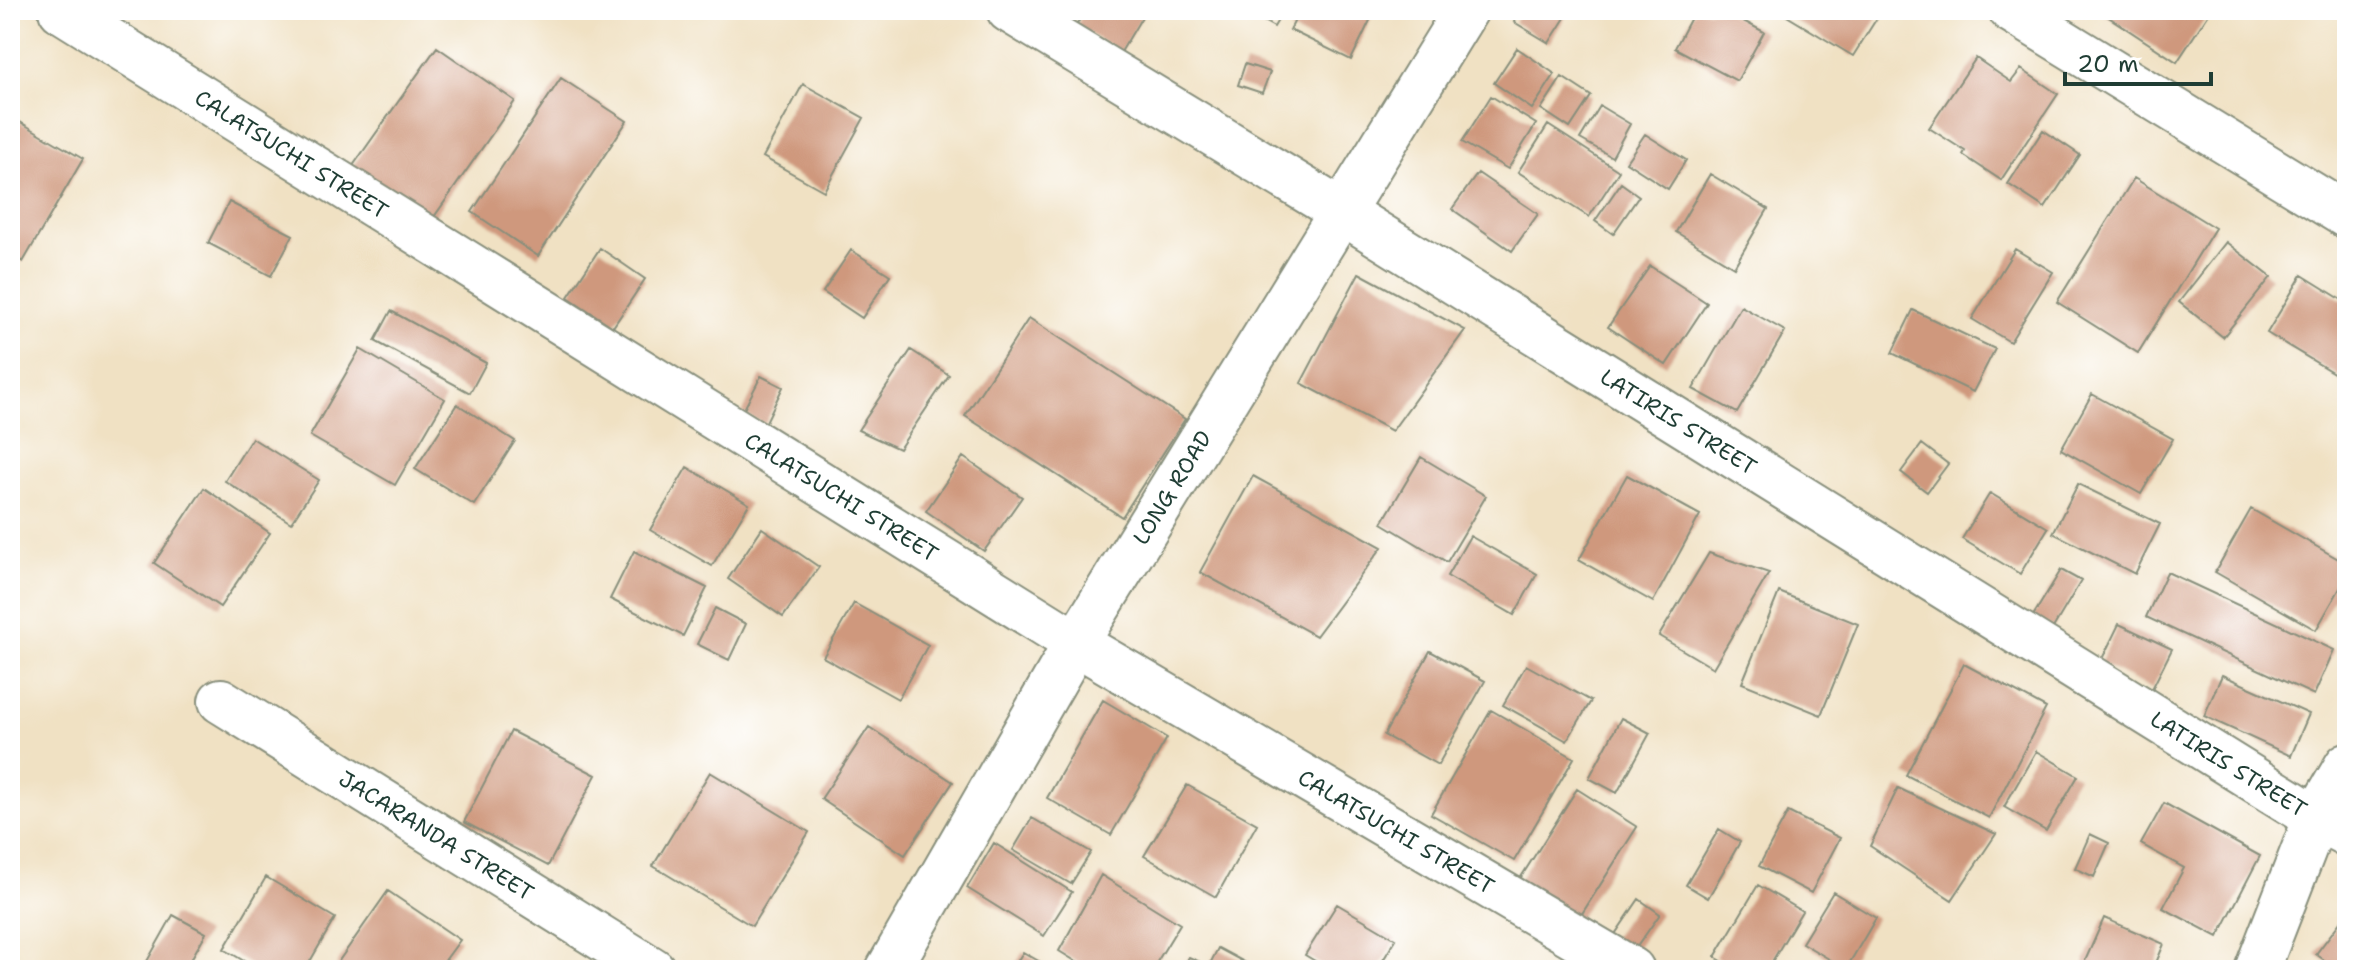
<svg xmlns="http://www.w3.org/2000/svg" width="2357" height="980" viewBox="0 0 2357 980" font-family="'Shantell Sans',sans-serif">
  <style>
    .building { fill: #cf987d }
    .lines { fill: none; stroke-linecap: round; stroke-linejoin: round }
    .minor-casing { stroke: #888f7c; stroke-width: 48 }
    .tertiary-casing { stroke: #888f7c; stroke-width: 48 }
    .minor { stroke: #fff; stroke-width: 44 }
    .tertiary { stroke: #fff; stroke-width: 44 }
    .labels { text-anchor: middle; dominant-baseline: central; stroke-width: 6; stroke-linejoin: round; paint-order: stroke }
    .street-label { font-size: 22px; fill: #1f3d34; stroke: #fff }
  </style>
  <rect width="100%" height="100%" fill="#fff"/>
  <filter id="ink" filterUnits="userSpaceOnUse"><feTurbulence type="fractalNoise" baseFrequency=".0125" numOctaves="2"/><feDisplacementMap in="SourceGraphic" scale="16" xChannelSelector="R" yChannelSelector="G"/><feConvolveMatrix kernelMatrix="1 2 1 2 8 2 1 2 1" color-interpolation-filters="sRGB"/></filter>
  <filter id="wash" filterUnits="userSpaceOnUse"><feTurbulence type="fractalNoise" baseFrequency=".006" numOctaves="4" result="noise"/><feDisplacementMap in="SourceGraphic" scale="32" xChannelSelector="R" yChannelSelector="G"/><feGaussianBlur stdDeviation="1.8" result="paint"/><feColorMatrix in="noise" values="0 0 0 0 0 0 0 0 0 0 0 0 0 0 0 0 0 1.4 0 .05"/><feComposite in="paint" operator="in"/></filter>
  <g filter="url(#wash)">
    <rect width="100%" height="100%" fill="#f0e1c3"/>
    <g id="blocks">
      <path class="building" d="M1085,10H1146L1121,52L1076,26Z
        M1244,10H1284L1274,27Z
        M1300,10H1375L1351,60L1290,30Z
        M1521,10H1570L1549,43L1514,22Z
        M1695,10H1723L1764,32L1737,81L1675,48Z
        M1777,10H1882L1853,56Z
        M2098,10H2211L2177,62Z
        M437,47L515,101L429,224L350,170Z
        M1517,48L1555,74L1532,109L1494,83Z
        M1976,58L2011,82L2021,69L2058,94L2001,180L1963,155L1965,151L1929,128Z
        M1245,64L1270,72L1262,93L1238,85Z
        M1562,77L1591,96L1570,128L1541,109Z
        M561,78L627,121L538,256L472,212Z
        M803,84L864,118L824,191L763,157Z
        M1491,96L1536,124L1508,169L1462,142Z
        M1600,106L1630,124L1612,157L1580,139Z
        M10,116L83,159L23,262L10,255Z
        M1548,125L1619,171L1589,217L1518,172Z
        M2043,130L2080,155L2045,208L2008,184Z
        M1645,134L1686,160L1668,189L1626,162Z
        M1478,173L1538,214L1512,251L1452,209Z
        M1710,174L1768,209L1734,267L1676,232Z
        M2134,178L2215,228L2138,353L2057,302Z
        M1621,183L1639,196L1613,234L1595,221Z
        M229,202L293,235L271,276L208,243Z
        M2226,242L2271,277L2223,337L2179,302Z
        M600,248L645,279L613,327L568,297Z
        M2015,249L2053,272L2010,342L1972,319Z
        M851,250L890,275L862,318L823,292Z
        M1650,266L1707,303L1666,365L1608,327Z
        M1359,273L1465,330L1392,431L1301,383Z
        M2302,275L2347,303V381L2267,333Z
        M1741,306L1785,331L1737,413L1693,389Z
        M1913,310L1995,349L1973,392L1892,353Z
        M391,311L486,363L470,393L375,341Z
        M1029,318L1185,419L1122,517L965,416Z
        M360,349L445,399L395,485L310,436Z
        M911,350L949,375L899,449L858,430Z
        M761,376L783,387L765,424L742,413Z
        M2092,394L2173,439L2141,494L2061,449Z
        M457,404L515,441L474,505L415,469Z
        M252,438L319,480L291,523L225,481Z
        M1922,444L1948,464L1927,492L1901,472Z
        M963,457L1022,497L984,551L926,511Z
        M1421,457L1486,496L1447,562L1382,523Z
        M687,467L749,504L712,566L650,530Z
        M1627,475L1700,515L1653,602L1579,560Z
        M1253,476L1382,547L1316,636L1200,572Z
        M2078,484L2160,524L2135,574L2053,533Z
        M204,488L270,533L220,607L154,563Z
        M1990,493L2048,528L2020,574L1962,539Z
        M2251,509L2347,564V576L2316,630L2215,572Z
        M762,528L819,567L783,617L728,579Z
        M1470,536L1537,574L1514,615L1447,576Z
        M634,551L707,588L683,636L610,599Z
        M1709,553L1769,573L1713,668L1659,636Z
        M2061,570L2081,581L2053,628L2033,616Z
        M2167,572L2334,650L2314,695L2146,617Z
        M1779,592L1858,624L1821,715L1742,683Z
        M854,603L928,645L898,699L823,657Z
        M715,608L746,624L729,660L697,644Z
        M2119,624L2172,649L2152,689L2100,663Z
        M1430,651L1485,681L1438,765L1384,735Z
        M1964,664L2046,708L1989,818L1906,775Z
        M1526,665L1591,701L1567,741L1503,705Z
        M2222,675L2309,714L2291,756L2204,716Z
        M1103,700L1167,738L1111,835L1047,798Z
        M1491,710L1574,758L1514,861L1431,814Z
        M1621,718L1650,733L1617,793L1589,778Z
        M869,727L953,782L905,855L821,799Z
        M511,731L596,775L548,866L464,822Z
        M2036,751L2078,776L2046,831L2004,807Z
        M710,772L809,832L752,926L653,866Z
        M1187,785L1257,824L1216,897L1144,856Z
        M1898,788L1996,834L1952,900L1870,846Z
        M1577,789L1637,827L1576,923L1516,885Z
        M2164,803L2260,856L2218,937L2163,908L2184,868L2141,844Z
        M1788,812L1840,838L1811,893L1759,866Z
        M1032,818L1091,852L1071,884L1013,850Z
        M1719,829L1740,842L1708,898L1686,885Z
        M2090,834L2109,843L2094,877L2075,868Z
        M994,843L1072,892L1044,936L967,888Z
        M1101,875L1180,924L1152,970H1090L1059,951Z
        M266,877L335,918L305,970H259L224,949Z
        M1758,885L1802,911L1767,970H1737L1715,957Z
        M388,891L460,940L438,970H344L336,965Z
        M1833,892L1876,918L1846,969L1802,943Z
        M1639,899L1660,914L1629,958L1609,943Z
        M1337,904L1396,939L1377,970H1330L1305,955Z
        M2347,913V970H2338L2316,954Z
        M173,915L206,933L185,970H159L146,963Z
        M2104,918L2164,944L2153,970H2081Z
        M1218,948L1259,970H1182L1189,957L1209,966Z
        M1023,952L1054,970H1012Z"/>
    </g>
  </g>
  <g filter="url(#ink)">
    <use href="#blocks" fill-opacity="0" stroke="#888f7c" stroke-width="2"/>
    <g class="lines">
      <g class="minor-casing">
        <g id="minor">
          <path id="s1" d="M61,10L1076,643L1632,970"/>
          <path id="s2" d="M1009,10L1342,212L2316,818L2347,834"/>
          <path d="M2011,10L2347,216"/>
          <path id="s3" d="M221,701L653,970"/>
        </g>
      </g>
      <g class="tertiary-casing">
        <g id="tertiary">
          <path id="s4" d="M888,970L1076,643L1466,10"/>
          <path d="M2257,970L2316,818L2347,765"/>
        </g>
      </g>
      <use href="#minor" class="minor"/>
      <use href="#tertiary" class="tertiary"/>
    </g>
  </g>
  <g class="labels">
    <g class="street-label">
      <text stroke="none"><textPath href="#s1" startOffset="272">CALATSUCHI STREET</textPath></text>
      <text stroke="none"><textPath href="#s2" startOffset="786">LATIRIS STREET</textPath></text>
      <text stroke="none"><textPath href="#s4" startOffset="560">LONG ROAD</textPath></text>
      <text stroke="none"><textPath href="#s1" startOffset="920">CALATSUCHI STREET</textPath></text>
      <text stroke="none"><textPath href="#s2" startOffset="1434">LATIRIS STREET</textPath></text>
      <text stroke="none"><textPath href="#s1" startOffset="1568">CALATSUCHI STREET</textPath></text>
      <text stroke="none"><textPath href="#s3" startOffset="254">JACARANDA STREET</textPath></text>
    </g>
  </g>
  <rect width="2357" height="980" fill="none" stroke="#fff" stroke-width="40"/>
  <path d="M2065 72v12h146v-12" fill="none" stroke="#1f3d34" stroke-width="4"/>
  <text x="2077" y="72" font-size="24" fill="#1f3d34" stroke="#ffffff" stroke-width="6" paint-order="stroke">20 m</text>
</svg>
